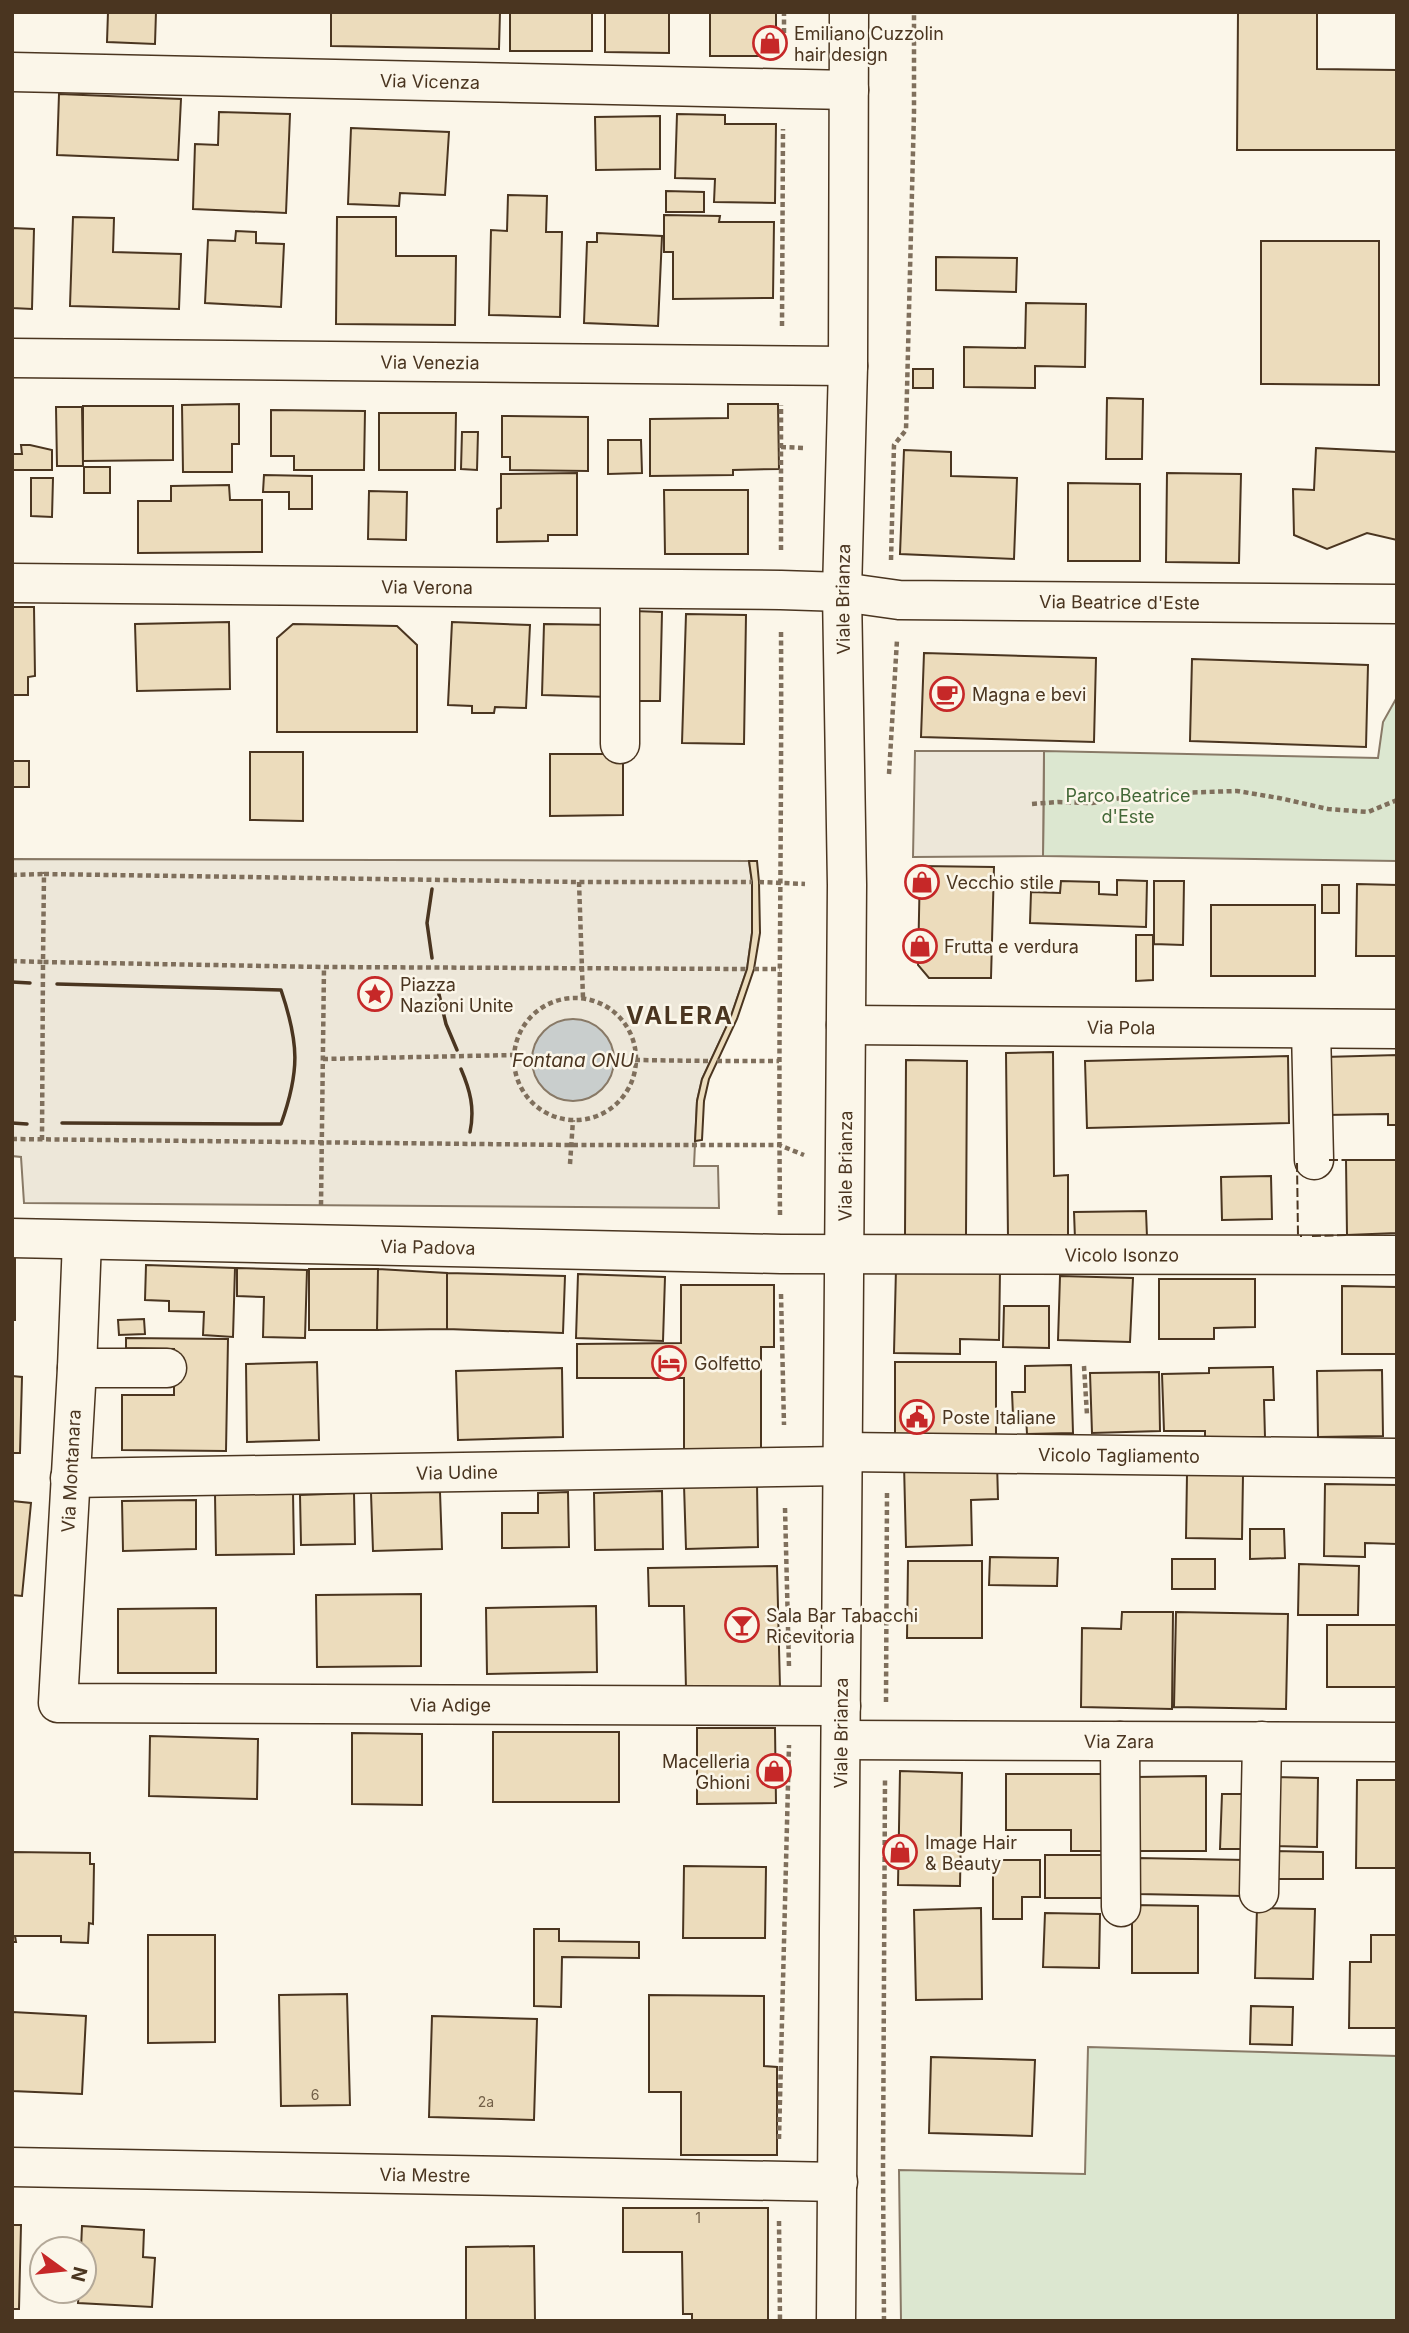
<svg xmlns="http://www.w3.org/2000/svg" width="1409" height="2333" viewBox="0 0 1409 2333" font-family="Inter,sans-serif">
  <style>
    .green { fill: #dce7d0; stroke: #887966; stroke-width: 2 }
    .parking { fill: #ede7d9; stroke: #887966; stroke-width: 2 }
    .water { fill: #c9cecd; stroke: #887966; stroke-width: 2 }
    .building { fill: #ecdcbc; stroke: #4a3520; stroke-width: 2 }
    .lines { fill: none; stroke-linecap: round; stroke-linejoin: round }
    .minor-casing { stroke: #4a3520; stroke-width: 41 }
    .path { stroke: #7f6f5c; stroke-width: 4.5; stroke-dasharray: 5 3.5; stroke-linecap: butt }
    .minor { stroke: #fbf6e9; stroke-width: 38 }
    .fence { stroke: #4a3520; stroke-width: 2; stroke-dasharray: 9 3.5; stroke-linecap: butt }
    .wall { stroke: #4a3520; stroke-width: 3.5 }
    .labels { text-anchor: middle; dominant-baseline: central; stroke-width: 5; stroke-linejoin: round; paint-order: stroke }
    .number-label { font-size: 14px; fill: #725f47 }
    .poi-label { font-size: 18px; fill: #4a3520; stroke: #fbf6e9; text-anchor: start }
    .street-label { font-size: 18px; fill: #4a3520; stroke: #fbf6e9 }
    .park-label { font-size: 18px; fill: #436837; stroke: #fbf6e9 }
    .water-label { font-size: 19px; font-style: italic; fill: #4a3520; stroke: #fbf6e9 }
    .district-label { font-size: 24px; font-weight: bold; letter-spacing: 2px; fill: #4a3520; stroke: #fbf6e9 }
  </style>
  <rect width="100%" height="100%" fill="#fbf6e9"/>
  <path class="green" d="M1397,697V861L1043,856L1044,751L1378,758L1383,722Z
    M1088,2047L1397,2056V2321H901L899,2170L1085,2174Z"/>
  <path class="parking" d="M915,751H1044L1043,856L913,857Z
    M12,859L749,861L752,882V933L747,969L730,1019L702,1079L697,1101L694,1166H718L719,1208L24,1203L21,1157L12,1156Z"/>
  <path class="water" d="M532 1060a41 41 0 1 1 82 0a41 41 0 1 1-82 0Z"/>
  <path class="building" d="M108,12H156L155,44L107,42Z
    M331,12H500L499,49L331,46Z
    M510,12H592V51H510Z
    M605,12H669V53L605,52Z
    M710,12H776V56H710Z
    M1238,12H1317V69L1397,70V150H1237Z
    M59,94L181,99L178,160L57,155Z
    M219,112L290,114L286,213L193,209L195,144L218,145Z
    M677,114L725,115V124H776L775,203L714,202L715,179L675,178Z
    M660,116V169L596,170L595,117Z
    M351,128L449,132L445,195L400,193L399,206L348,204Z
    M666,191L704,192V212H666Z
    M508,195L547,196L546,232H562L560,317L489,315L491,230L507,231Z
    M664,215L720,216L719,222H774L773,298L673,299V252H664Z
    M73,217L114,218L113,252L181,254L179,309L70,306Z
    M337,217H396V256H456L455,325L336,324Z
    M12,228L34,229L32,309L12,308Z
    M236,231L256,232V243L284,244L281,307L205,303L208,240L235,241Z
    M597,233L662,236L658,326L584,323L587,242H597Z
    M1261,241H1379V385L1261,384Z
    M936,257L1017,258L1016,292L936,290Z
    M1026,303L1086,304L1085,367L1035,366V388L964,387V347L1025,348Z
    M913,369H933V388H913Z
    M1107,398L1143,399L1142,459H1106Z
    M239,404V444H232V472H183L182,405Z
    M728,404H778L779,469L733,470V475L650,476V419L728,418Z
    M83,406H173V460L83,461Z
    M56,407H82L83,466H57Z
    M271,410L365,411L364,470H294V456H271Z
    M379,413H456L455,470H379Z
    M502,416L588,417V471L510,470V457H502Z
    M462,432H478L477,470L461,469Z
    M608,440H641L642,473L608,474Z
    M21,445H30L52,450V470H12V454H22Z
    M1316,448L1397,452V540L1367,533L1327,549L1294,535L1293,489L1314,490Z
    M904,450L951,452V476L1017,478L1014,559L900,554Z
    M84,467H110V493H84Z
    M577,473V535H548V541L497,542V509L501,508V474Z
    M1167,473L1241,474L1239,563L1166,562Z
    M264,475L312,476V509H289V492H263Z
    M31,478H53L52,517L31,516Z
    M1068,483L1140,484V561H1068Z
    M229,485L230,500H262V552L138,553V501H171V486Z
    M664,490H748V554H665Z
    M369,491L407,492L406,540L368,539Z
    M12,607H34L35,676L28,677V695H12Z
    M633,611L662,612L660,701H632Z
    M686,614L746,615L744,744L682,743Z
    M229,622L230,689L137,691L135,624Z
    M452,622L530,625L526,708L495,707L494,713H472V706L448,705Z
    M293,624L397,626L417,645V732H277V638Z
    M544,624L612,625L610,697L542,695Z
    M924,653L1096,658L1094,742L921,737Z
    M1192,659L1368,665L1366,747L1190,741Z
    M250,752H303V821L250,820Z
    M550,754H623V815L550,816Z
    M12,761H29V787H12Z
    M749,861H757L759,882L760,933L754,969L737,1019L709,1079L704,1101L702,1140L695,1141L697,1101L702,1079L730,1019L747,969L752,933V882Z
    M920,866L994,867L991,978H929L918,965Z
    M1117,880L1147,881L1146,927L1030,923L1031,892L1060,893L1061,881L1099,882V894L1117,895Z
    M1154,881H1184L1183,945L1154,944Z
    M1357,884L1397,885V956H1356Z
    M1322,885H1339V913H1322Z
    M1211,905H1315V976H1211Z
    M1136,935H1153V980L1136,981Z
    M1053,1052L1054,1176L1068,1175V1237L1008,1238L1006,1053Z
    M1397,1055V1125H1388V1114L1325,1115L1324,1057Z
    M1288,1056L1289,1123L1087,1128L1085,1061Z
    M906,1060L967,1061L966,1235H905Z
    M1346,1160H1397V1233L1347,1235Z
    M1271,1176L1272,1219L1222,1220L1221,1177Z
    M1146,1211L1147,1237L1075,1239L1074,1212Z
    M12,1251H15V1320H12Z
    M146,1265L235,1268L233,1337L203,1335L204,1312L169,1311V1301L145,1300Z
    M237,1268L307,1270L305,1338L263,1337L264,1297L237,1296Z
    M896,1268L1000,1270L999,1340L960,1339V1354L894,1353Z
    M309,1269H378L377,1330H309Z
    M378,1269L447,1273V1329L377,1330Z
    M447,1273L565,1276L563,1333L447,1329Z
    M578,1274L665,1277L663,1341L576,1338Z
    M1060,1276L1133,1278L1130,1342L1058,1340Z
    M1159,1279H1255V1327L1214,1328V1339H1159Z
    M681,1285H774V1347H761V1457H684V1378H577V1344L681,1343Z
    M1342,1286L1397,1287V1354H1342Z
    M1004,1306H1049V1348L1003,1347Z
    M144,1319L145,1334L119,1335L118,1320Z
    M126,1338L228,1339L226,1451L122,1450V1395H174V1349L126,1348Z
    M317,1362L319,1440L247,1442L246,1364Z
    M895,1362H996V1436H895Z
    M1071,1365L1073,1433L1027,1434L1026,1415L1013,1416L1012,1392H1025V1366Z
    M1273,1367L1274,1400H1264L1265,1437L1205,1439V1431H1164L1162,1374L1209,1373V1368Z
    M562,1368L563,1437L458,1440L456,1371Z
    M1382,1370L1383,1436L1318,1437L1317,1371Z
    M1159,1372L1160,1431L1092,1433L1090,1373Z
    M12,1376L22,1377L20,1453H12Z
    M997,1462L998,1499L971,1500L972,1545L906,1547L904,1464Z
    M1187,1474L1243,1475L1242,1539L1186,1538Z
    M757,1483L758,1547L686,1549L684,1485Z
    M1325,1484L1397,1485V1544L1365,1543V1557L1324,1556Z
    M662,1491L663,1549L595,1550L594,1493Z
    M293,1492L294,1554L216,1555L215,1494Z
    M440,1492L442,1549L373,1551L371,1493Z
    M568,1492L569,1547L502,1548V1513H538V1493Z
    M354,1493L355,1544L301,1545L300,1495Z
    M196,1500V1549L123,1551L122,1501Z
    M12,1501L31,1503L22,1596L12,1595Z
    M1250,1529H1284L1285,1558L1250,1559Z
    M990,1557L1058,1558L1057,1586L989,1585Z
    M1172,1559H1215V1589H1172Z
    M908,1561H982V1638H907Z
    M1299,1564L1359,1566L1358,1615H1298Z
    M777,1566L780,1688L686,1689L684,1606H649L648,1568Z
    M421,1594V1666L317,1667L316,1595Z
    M596,1606L597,1672L487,1674L486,1608Z
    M216,1608V1673H118V1609Z
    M1122,1612H1173L1172,1709L1081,1707L1082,1628L1121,1629Z
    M1176,1612L1288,1614L1286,1709L1174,1707Z
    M1327,1625H1397V1687H1327Z
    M697,1728H775L776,1803L697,1804Z
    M493,1732H619V1802H493Z
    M352,1733L422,1734V1805L352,1804Z
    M150,1736L258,1739L257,1799L149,1796Z
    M900,1771L962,1773L960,1886L898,1885Z
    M1006,1774H1108L1107,1851H1071V1830H1006Z
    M1206,1776V1851H1136V1777Z
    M1274,1777L1318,1778L1317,1847L1273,1846Z
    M1357,1780H1397V1868H1356Z
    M1222,1794H1246L1245,1849H1220Z
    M1274,1851L1323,1852V1879H1273Z
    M12,1852L90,1853V1864H94L93,1924L89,1923L88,1943L61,1942V1936H15L16,1942H12Z
    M1045,1855H1106V1898H1045Z
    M1138,1858L1246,1860L1244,1896L1137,1894Z
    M993,1860H1040V1897H1022V1919H993Z
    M684,1866L766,1867L765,1938H683Z
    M1132,1905L1198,1906V1973H1132Z
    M981,1908L982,1999L916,2000L914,1910Z
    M1257,1908L1315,1909L1313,1979L1255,1978Z
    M1045,1913L1100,1914L1099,1968L1043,1967Z
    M534,1929H559V1941L639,1942V1958L562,1957L561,2007L534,2006Z
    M148,1935H215V2042L148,2043Z
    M1371,1935H1397V2028H1349L1350,1962H1371Z
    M347,1994L350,2105L281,2106L279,1995Z
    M649,1995L764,1996V2066L777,2067V2155H681V2092H649Z
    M1251,2006L1293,2007L1292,2045L1250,2044Z
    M12,2012L86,2016L82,2094L12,2091Z
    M432,2016L537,2019L534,2120L429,2117Z
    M931,2057L1035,2060L1032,2136L929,2133Z
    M623,2208H768V2321H692V2314H683L682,2252H623Z
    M12,2225H21L19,2309H12Z
    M82,2226L144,2230L143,2257L155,2258L152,2307L78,2303L79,2291H84V2249H81Z
    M534,2246L535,2321H466V2247Z"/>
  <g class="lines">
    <g class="minor-casing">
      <g id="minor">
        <path id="s1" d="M12,72L849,90"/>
        <path id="s2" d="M12,358L848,366"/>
        <path id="s3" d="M12,583L781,590L842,592L899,600L1397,604"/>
        <path d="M620,744V589"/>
        <path id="s4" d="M846,1025L1397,1029"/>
        <path d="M1311,1029L1314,1160"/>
        <path id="s5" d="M12,1238L781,1254L1397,1255"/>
        <path id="s6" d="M82,1240L77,1368L58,1703L841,1706"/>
        <path d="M77,1368H167"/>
        <path id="s7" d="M843,1452L1397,1458"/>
        <path id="s8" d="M70,1478L843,1466"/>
        <path id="s9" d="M841,1740L1397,1742"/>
        <path d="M1120,1741L1121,1907"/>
        <path d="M1259,1893L1262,1741"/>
        <path id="s10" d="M12,2167L838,2182"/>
        <path id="s11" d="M836,2321L847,885L842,592L848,366L849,12"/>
      </g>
    </g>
    <path class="path" d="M784,50V12
      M782,326L783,129
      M781,447L805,448
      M781,550V405
      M891,560L894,445L906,430L914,112V12
      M889,774L897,640
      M1032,804L1058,802L1092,803L1143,794L1237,791L1279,798L1328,809L1368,812L1397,800
      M12,875L44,874
      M579,882L583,998
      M759,882L805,884
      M12,961L43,962L44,874L579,882H752
      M754,969H780
      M514 1059a61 61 0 1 1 122 0a61 61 0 1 1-122 0Z
      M323,1059L514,1055
      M635,1060L709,1061
      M717,1061H779
      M12,1139L571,1145H779L804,1155
      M42,1140L43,962L324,967L747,969
      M570,1164L573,1120
      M321,1205L324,967
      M780,1215C778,1020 782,825 781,629
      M781,1294L784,1425
      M1084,1366L1087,1415
      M785,1508L789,1667
      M886,1702L887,1493
      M779,2139L789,1745
      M779,2221L780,2321
      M884,2321L883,2169L885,1780"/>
    <use href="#minor" class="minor"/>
    <path class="fence" d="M1329,1160H1346
      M1297,1163L1298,1236H1302
      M1312,1236L1347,1235"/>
    <path class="wall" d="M432,958L427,923L432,889
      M12,982L30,983
      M57,984L281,990C299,1043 300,1071 281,1124L62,1123
      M437,986L446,1024L457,1050
      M461,1069C470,1090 475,1108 470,1132
      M12,1123L27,1124"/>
  </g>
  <defs>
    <g id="shop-ring" transform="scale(1.75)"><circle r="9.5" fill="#fbf6e9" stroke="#c62828" stroke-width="1.5"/><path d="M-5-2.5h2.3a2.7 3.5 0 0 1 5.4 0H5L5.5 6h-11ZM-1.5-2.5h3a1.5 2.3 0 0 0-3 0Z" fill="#c62828"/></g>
    <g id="cafe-ring" transform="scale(1.75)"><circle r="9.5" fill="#fbf6e9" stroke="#c62828" stroke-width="1.5"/><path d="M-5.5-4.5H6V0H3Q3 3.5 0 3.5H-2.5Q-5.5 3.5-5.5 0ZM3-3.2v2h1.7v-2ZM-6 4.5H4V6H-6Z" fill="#c62828"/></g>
    <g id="sight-ring" transform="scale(1.75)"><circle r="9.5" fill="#fbf6e9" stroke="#c62828" stroke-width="1.5"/><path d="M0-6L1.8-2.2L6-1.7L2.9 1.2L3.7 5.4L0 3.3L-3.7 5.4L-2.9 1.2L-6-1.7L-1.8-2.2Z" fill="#c62828"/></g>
    <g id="hotel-ring" transform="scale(1.75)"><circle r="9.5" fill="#fbf6e9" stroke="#c62828" stroke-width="1.5"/><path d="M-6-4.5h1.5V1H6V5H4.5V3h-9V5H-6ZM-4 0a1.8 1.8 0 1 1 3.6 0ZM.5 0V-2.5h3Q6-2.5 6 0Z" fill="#c62828"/></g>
    <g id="civic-ring" transform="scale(1.75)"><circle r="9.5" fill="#fbf6e9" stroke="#c62828" stroke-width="1.5"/><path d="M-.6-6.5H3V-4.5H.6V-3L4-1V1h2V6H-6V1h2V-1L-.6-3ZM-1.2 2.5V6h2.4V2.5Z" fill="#c62828"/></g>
    <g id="bar-ring" transform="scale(1.75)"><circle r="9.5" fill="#fbf6e9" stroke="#c62828" stroke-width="1.5"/><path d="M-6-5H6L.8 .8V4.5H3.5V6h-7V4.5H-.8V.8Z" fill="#c62828"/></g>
  </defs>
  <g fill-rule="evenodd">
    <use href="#shop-ring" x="770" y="43"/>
    <use href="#cafe-ring" x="947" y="694"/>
    <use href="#shop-ring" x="922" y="882"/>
    <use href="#shop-ring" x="920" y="946"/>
    <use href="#sight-ring" x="375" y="994"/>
    <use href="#hotel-ring" x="669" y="1363"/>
    <use href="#civic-ring" x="917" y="1417"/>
    <use href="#bar-ring" x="742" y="1625"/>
    <use href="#shop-ring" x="774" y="1771"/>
    <use href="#shop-ring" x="900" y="1852"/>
  </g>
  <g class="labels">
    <g class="number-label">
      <text x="315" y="2094">6</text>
      <text x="486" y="2101">2a</text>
      <text x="698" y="2217">1</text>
    </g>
    <g class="poi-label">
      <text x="794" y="33">Emiliano Cuzzolin<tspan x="794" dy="21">hair design</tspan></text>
      <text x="972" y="694">Magna e bevi</text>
      <text x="946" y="882">Vecchio stile</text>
      <text x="944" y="946">Frutta e verdura</text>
      <text x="400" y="984">Piazza<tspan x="400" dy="21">Nazioni Unite</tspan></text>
      <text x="694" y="1363">Golfetto</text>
      <text x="942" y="1417">Poste Italiane</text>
      <text x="766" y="1615">Sala Bar Tabacchi<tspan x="766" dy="21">Ricevitoria</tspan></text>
      <text x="750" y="1761" text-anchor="end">Macelleria<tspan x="750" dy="21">Ghioni</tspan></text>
      <text x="925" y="1842">Image Hair<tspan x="925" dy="21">&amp; Beauty</tspan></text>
    </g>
    <g class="street-label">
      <text stroke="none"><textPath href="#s1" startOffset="418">Via Vicenza</textPath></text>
      <text stroke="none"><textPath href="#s2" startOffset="418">Via Venezia</textPath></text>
      <text stroke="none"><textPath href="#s3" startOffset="415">Via Verona</textPath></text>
      <text stroke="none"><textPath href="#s11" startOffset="1722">Viale Brianza</textPath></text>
      <text stroke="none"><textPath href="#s3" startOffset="1108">Via Beatrice d'Este</textPath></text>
      <text stroke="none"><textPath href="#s4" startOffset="275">Via Pola</textPath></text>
      <text stroke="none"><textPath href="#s11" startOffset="1155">Viale Brianza</textPath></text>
      <text stroke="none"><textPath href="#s5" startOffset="416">Via Padova</textPath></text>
      <text stroke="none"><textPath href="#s5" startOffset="1110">Vicolo Isonzo</textPath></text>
      <text stroke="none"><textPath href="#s7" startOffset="276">Vicolo Tagliamento</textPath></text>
      <text transform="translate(71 1471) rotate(-87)">Via Montanara</text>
      <text stroke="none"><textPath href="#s8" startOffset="387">Via Udine</textPath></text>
      <text stroke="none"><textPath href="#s6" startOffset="856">Via Adige</textPath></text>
      <text stroke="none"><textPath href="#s11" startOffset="588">Viale Brianza</textPath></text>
      <text stroke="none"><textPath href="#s9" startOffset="278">Via Zara</textPath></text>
      <text stroke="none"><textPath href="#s10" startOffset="413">Via Mestre</textPath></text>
    </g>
    <g class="park-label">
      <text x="1128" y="795">Parco Beatrice<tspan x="1128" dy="21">d'Este</tspan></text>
    </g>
    <g class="water-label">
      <text x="573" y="1060">Fontana ONU</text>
    </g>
    <g class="district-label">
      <text x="680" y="1015">VALERA</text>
    </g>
  </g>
  <rect width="1409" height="2333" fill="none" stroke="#4a3520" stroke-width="28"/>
  <g transform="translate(63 2270) rotate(105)"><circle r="33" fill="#fbf6e9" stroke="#b4a999" stroke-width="2"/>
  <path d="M0-5L12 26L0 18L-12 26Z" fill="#c62828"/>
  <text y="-10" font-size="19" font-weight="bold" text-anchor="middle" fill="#4a3520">N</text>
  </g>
</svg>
